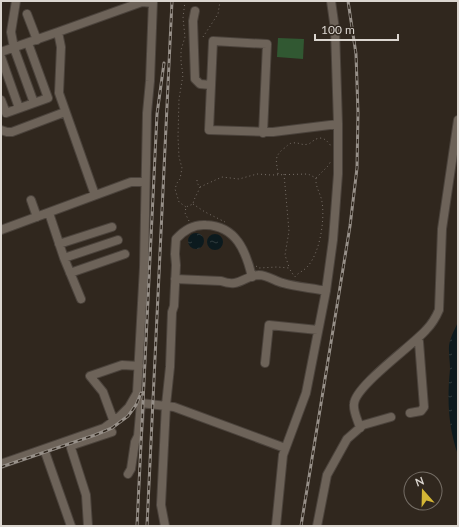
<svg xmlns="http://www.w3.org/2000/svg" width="459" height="527" viewBox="0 0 459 527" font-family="Lato,sans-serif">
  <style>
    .pitch { fill: #315832 }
    .water { fill: url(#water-ripples) }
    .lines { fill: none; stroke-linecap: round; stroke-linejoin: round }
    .minor-casing { stroke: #4b433c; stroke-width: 10 }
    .path { stroke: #787069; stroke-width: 1; stroke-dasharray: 1 3; stroke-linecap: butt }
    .minor { stroke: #6d6359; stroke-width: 8 }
    .rail-casing { stroke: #979089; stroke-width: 3 }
    .rail { stroke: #30271e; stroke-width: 1.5; stroke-dasharray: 4.5; stroke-linecap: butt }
  </style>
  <defs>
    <pattern id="water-ripples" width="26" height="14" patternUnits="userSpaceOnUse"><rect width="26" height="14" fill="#0c1a1e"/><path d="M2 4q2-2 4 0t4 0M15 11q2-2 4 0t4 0" fill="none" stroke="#2f3b3e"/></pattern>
  </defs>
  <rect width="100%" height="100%" fill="#30271e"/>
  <path class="pitch" d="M278,38L304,39L303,59L277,57Z"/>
  <path class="water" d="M188 241a8 8 0 1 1 16 0a8 8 0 1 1-16 0Z
    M207 242a8 8 0 1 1 16 0a8 8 0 1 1-16 0Z
    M458,322V455C448,426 447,400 450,369C450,363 449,357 449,351C448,341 454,331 458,322Z"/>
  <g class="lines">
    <g class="minor-casing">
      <path id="minor" d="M195,11L193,21L195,79L200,84L211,85
        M27,14L37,40
        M58,32L142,2L153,3
        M14,48L34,103
        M14,48L11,32L16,1
        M1,52L58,32L61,47L59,93L95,195
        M1,57L19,108
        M1,100L6,113L48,98L28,43
        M1,130L7,132H12L65,112
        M263,133L267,44L213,41L209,130L273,132L338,124
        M31,200L37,217
        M49,213L64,258L81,299
        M1,230L131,182H145
        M59,244L112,227
        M64,258L118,240
        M70,273L125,254
        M175,279L221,281C240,288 243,276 259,275C267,275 275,281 283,283C296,287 312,288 326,291
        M265,363L269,325L318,330
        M141,403L174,407L285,448
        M410,413L421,411L424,407L419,342L418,338
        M114,422L103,392L90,376L122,365L139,366
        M360,428C358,420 353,412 354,404C355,386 412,346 426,330C432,324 436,317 439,310L442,229L458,120
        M44,449L71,526
        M1,464L104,428L119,417L129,407L137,393L144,267L147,113L150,81L153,1
        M128,474L131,469L135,442L138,436L141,403L137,400
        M88,526L86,495L71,448L73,445L112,432
        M165,526L161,505L166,405L170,367L172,312L174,306L176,265L175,254L176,239C184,230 193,224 206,225C236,226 246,251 252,277
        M276,526L283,455L306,393L326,291L333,240L338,174V124L335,29L331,1
        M317,526L327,475L347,439L363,425L391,417"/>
    </g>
    <path class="path" d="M185,1L183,18L185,37L181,50V62L183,75L179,99L178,137L179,157L182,168L180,179L177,183L175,189L179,202L186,207
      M203,37L218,14L220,1
      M278,174C277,162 273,158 283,149C287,147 288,143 293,143C299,142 302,146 308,144C310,144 311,142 313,141C321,135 326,139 331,146
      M284,174L289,231L285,255L289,267
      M316,178L328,166L331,161
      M200,187L222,177L239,179L257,174L271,175L308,174L316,178C315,187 321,194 322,202C325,220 320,252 308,266C304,271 297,273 294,278
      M193,204L205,212L225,222
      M189,221L185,213L186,207L193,204C194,198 198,193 200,187L197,183V179
      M256,266L259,268L277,267L289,268L294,276"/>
    <use href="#minor" class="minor"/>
    <g class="rail-casing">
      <path id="rail" d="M1,467L95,435L112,428L128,416L136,405L141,393
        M137,526L157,114L164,63
        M147,526L172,1
        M301,526L350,226L357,168L358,113L356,54L348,1"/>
    </g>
    <use href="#rail" class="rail"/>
  </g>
  <rect width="459" height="527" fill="none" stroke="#dbd6d0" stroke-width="4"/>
  <g transform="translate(423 491) rotate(340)"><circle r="19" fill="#30271e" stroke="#746d65"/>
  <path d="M0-3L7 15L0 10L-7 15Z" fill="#d4b635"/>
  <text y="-6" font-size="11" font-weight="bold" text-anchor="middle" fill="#dbd6d0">N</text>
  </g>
  <path d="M315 34v6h83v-6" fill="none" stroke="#dbd6d0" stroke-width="2"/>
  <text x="321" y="34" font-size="12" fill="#dbd6d0" stroke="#30271e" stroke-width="3" paint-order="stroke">100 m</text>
</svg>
